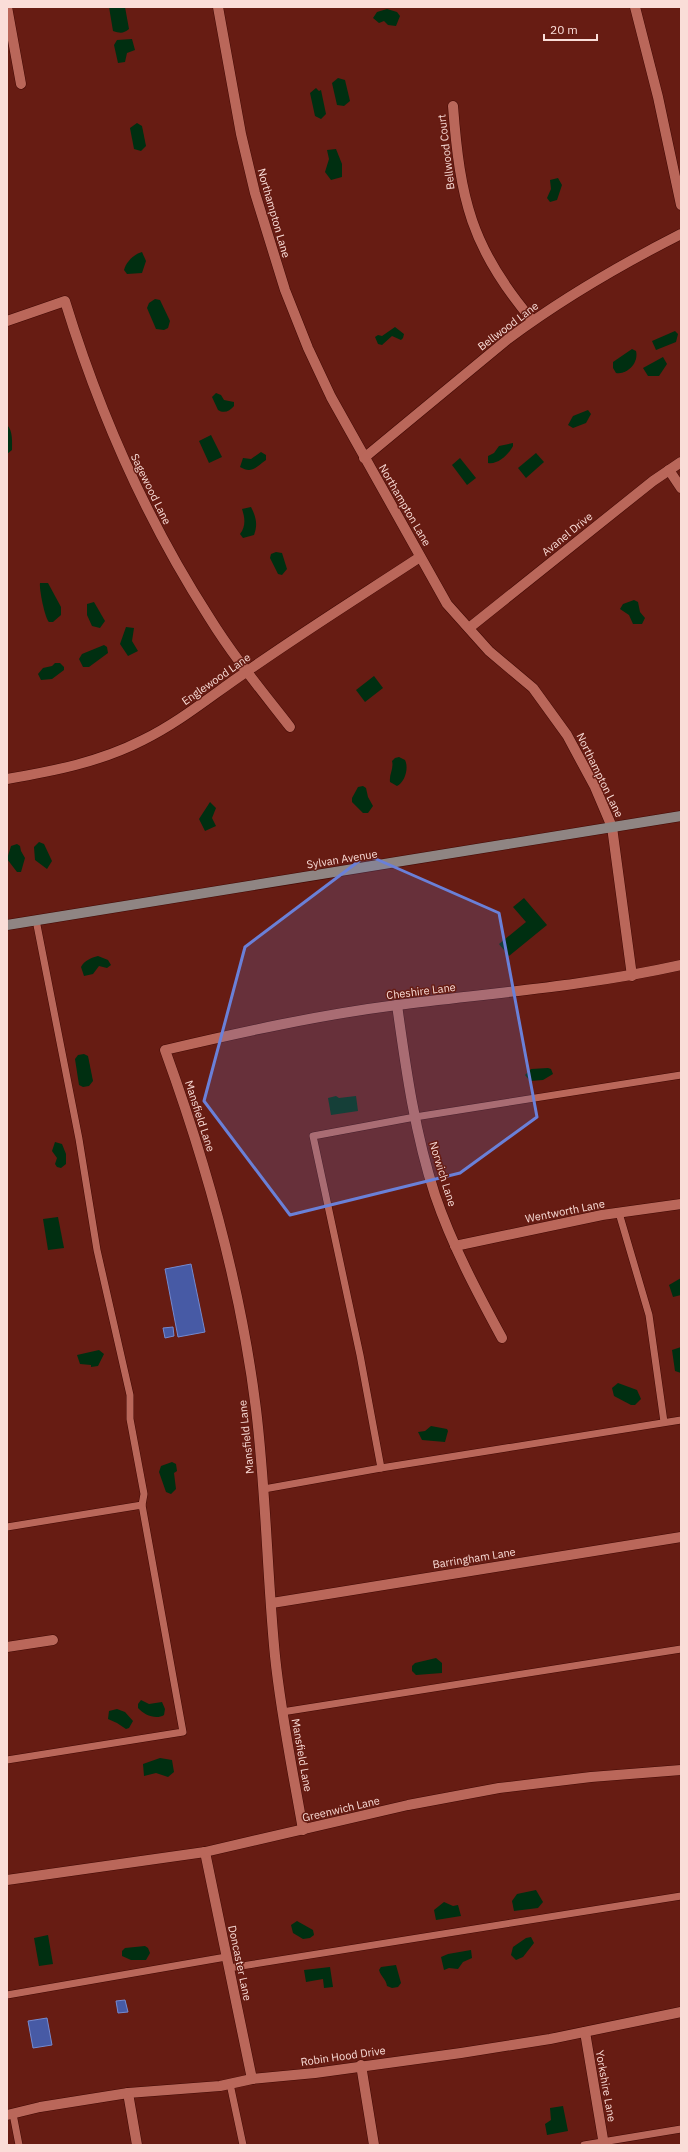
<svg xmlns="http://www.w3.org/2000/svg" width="688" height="2152" font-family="'IBM Plex Sans',sans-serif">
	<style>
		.water { fill: #002f11 }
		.building { fill: #475aa5; stroke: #748ad0 }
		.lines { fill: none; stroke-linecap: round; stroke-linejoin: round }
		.lane-casing { stroke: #410904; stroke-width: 8 }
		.street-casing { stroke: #410904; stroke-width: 11 }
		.secondary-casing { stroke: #410904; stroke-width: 11 }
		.lane { stroke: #ba675a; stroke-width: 7 }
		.street { stroke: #ba675a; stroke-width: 10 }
		.secondary { stroke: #8f8583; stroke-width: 10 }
		.marked { fill: #6a80d8; fill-opacity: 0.2; stroke: #6a80d8; stroke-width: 3; stroke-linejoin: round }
		.labels { text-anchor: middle; stroke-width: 3; stroke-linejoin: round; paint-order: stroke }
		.street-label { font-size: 11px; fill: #faddd8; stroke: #671c13 }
	</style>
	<rect width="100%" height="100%" fill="#671c13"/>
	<!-- water -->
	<g class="water">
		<path d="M109,7h16l4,22c-6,5 -9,4 -16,2z"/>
		<polygon points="387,9 397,12 400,16 396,26 388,25 384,21 379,23 373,18 377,12"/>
		<polygon points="132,39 135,50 127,53 125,62 118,63 114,45 117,40"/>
		<polygon points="338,78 345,80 350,101 344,106 337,105 332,83"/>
		<polygon points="316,88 319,91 321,90 326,114 321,119 315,116 310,93"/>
		<polygon points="137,123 142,126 146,146 141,151 134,149 130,128"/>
		<polygon points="336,149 342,164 342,177 331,180 325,172 329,159 327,150"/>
		<polygon points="558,178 562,185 557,200 550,202 547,198 551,189 550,180"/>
		<path d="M142,252l4,9 -4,12 -15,1 -3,-4c2,-8 10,-16 18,-18z"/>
		<polygon points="155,299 160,300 170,321 168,328 164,330 156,329 147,308 149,303"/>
		<polygon points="395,327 404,334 403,338 401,340 392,336 382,345 378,344 375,337 378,335 382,336"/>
		<polygon points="675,331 678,334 676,342 656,350 652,341"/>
		<path d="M632,349l4,2c3,12 -9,24 -20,22l-3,-5v-6z"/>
		<polygon points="663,357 667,364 659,376 648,376 643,368"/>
		<path d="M216,393l5,2 3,5 10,2v4c-4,5 -10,8 -16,4l-6,-13z"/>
		<polygon points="588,410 591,414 586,423 573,428 568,425 573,416"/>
		<path d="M7,425c6,5 5,18 5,25l-5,4z"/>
		<polygon points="211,435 222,457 209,463 199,441"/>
		<path d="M513,443v3c-4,8 -15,19 -25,17v-7l6,-3 5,-7z"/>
		<path d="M261,452l5,3v5c-10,7 -14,14 -26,7l3,-9 8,1z"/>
		<polygon points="536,453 544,462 526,478 518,468"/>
		<polygon points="460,458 476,478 467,485 452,465"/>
		<path d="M251,507c5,10 7,17 3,28l-11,3 -3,-4c6,-8 5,-16 2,-25z"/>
		<polygon points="276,552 282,553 287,569 282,575 278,574 270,558 271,554"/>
		<path d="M40,583h8l13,24v8l-8,7h-4c-4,-3 -10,-33 -9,-39z"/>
		<polygon points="634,600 638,602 640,612 645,618 642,624 633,624 629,615 620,609 623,604"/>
		<polygon points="94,602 105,621 100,628 92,626 87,615 87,604"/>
		<polygon points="126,627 134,628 132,641 138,651 128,656 120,644"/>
		<polygon points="104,645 107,647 108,653 89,667 83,667 79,659 82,654"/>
		<polygon points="55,663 60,663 64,667 64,670 52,679 41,680 38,674 43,668 52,666"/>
		<polygon points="374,676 383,688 365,702 356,690"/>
		<path d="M399,757l6,3c4,8 0,22 -8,26l-7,-4c-1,-8 4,-13 2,-21l3,-3z"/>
		<polygon points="363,786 366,788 368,797 373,806 368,813 363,813 352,802 352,798 358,787"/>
		<polygon points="210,802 216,808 212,818 216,826 205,831 199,819"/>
		<polygon points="39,842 44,844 52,861 47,869 35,860 34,847"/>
		<polygon points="17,844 20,846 21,851 25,858 21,872 17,872 7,859 11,846"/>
		<polygon points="524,898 547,925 509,956 499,944 526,922 513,907"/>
		<path d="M98,956l10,4 3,5 -4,3 -8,-2 -6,8 -9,2 -3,-9c4,-7 10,-9 17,-11z"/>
		<polygon points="84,1054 88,1056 93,1081 89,1086 83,1087 79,1085 75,1059 78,1055"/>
		<polygon points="548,1068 551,1069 553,1074 543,1080 530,1081 525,1075 531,1069"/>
		<polygon points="336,1096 339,1098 356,1096 358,1111 331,1115 328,1098"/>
		<polygon points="55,1142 62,1144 66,1154 66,1164 61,1168 57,1167 55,1164 57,1158 52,1151"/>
		<polygon points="58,1217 64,1248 48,1250 43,1219"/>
		<polygon points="681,1278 681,1295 673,1297 669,1285"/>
		<polygon points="681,1347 681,1373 675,1371 672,1350"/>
		<polygon points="99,1350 104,1354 98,1366 91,1367 91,1365 80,1364 77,1355"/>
		<polygon points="618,1383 637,1390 641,1399 635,1405 631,1405 614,1396 612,1388"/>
		<polygon points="431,1426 447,1429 448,1431 445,1442 422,1440 418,1432 425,1431"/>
		<polygon points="172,1462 176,1464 177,1471 174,1473 176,1489 171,1494 166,1492 159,1472 161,1466"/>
		<polygon points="436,1658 442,1663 442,1673 416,1675 412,1671 412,1666 415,1663"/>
		<path d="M141,1700l8,4 13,-2 3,7 -1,6c-8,5 -20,0 -26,-7v-4z"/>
		<polygon points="117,1709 125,1712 133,1721 129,1728 126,1729 117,1723 108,1719 109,1711"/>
		<polygon points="160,1758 172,1760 174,1772 168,1777 156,1773 144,1776 143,1764"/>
		<polygon points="536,1890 543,1902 538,1908 514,1911 512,1901 517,1894"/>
		<polygon points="444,1902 453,1906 458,1905 461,1916 436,1920 434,1910"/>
		<polygon points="297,1921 313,1930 314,1935 310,1938 303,1939 293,1933 291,1925"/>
		<polygon points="48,1935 53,1964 39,1966 34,1938"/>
		<polygon points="531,1937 534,1943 523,1957 516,1960 511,1955 513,1947 526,1938"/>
		<polygon points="145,1946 148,1948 150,1953 146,1960 131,1960 122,1956 122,1951 125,1948"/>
		<polygon points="471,1950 472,1958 463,1962 458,1969 449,1968 444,1970 441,1957 448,1954"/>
		<path d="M396,1965l5,18 -3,4 -6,1 -5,-2c-1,-7 -6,-9 -8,-16l2,-3z"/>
		<polygon points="330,1967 333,1987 324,1988 323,1979 306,1982 304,1970"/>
		<polygon points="563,2106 568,2131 547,2135 545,2124 551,2120 550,2108"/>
	</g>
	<!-- building -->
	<g class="building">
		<polygon points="191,1264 205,1332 178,1337 165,1269"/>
		<polygon points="173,1327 174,1336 165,1338 163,1328"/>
		<polygon points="125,2000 128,2012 118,2013 116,2001"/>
		<polygon points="47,2018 52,2045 33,2048 28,2021"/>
	</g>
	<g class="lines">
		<!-- lane casing -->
		<g class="lane-casing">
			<g id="lane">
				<polyline points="36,920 79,1139 97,1250 130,1395 130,1419 144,1494 142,1505"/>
				<polyline points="681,1075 415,1117 313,1136 360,1355 381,1468 681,1420"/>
				<polyline points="619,1213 649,1315 664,1422"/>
				<polyline points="264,1489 381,1468"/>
				<polyline points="7,1527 142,1505 183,1732 7,1760"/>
				<polyline points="282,1712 681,1649"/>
				<polyline points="229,1968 681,1896"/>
				<polyline points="7,1995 226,1957"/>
				<polyline points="230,2084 243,2145"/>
				<polyline points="13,2114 19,2145"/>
				<polyline points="584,2145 681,2129"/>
			</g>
		</g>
		<!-- street casing -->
		<g class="street-casing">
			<g id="street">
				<polyline points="7,7 21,84"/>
				<polyline points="218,7 241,134 255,193 285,290 308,348 331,397 447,604 489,651 533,688 567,735 595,787 612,827 632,976"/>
				<polyline points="635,7 658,97 681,205"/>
				<path d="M453,106c7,93 18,142 79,214"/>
				<path d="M7,321l58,-20c34,111 81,218 144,316 24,39 53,74 81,110"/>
				<path d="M364,458l144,-119c55,-41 112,-74 173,-105"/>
				<polyline points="669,470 681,488"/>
				<polyline points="469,628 653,481 681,462"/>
				<path d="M7,779c47,-8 93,-17 136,-39 37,-18 69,-45 103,-68 57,-40 116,-77 174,-115"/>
				<path d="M397,1005c9,65 18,129 38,190 17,50 42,97 67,143"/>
				<polyline points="455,1246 602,1215 681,1204"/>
				<polyline points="272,1603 681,1537"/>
				<polyline points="7,1647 53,1640"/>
				<path d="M303,1830c-10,-58 -22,-115 -28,-174 -8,-82 -9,-165 -19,-247 -15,-122 -49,-243 -91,-359 77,-18 154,-35 232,-45 95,-12 190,-19 284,-40"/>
				<polyline points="205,1852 252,2079"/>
				<polyline points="7,1880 205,1852 408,1805 499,1788 591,1777 681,1770"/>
				<polyline points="585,2032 604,2145"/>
				<polyline points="361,2065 374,2145"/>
				<polyline points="128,2093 137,2145"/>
				<polyline points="7,2115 40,2107 128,2093 220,2086 252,2079 315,2073 461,2053 550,2039 681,2012"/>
			</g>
		</g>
		<!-- secondary casing -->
		<g class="secondary-casing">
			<polyline id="secondary" points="7,925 681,816"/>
		</g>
		<!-- lane -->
		<use href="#lane" class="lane"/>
		<!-- street -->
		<use href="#street" class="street"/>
		<!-- secondary -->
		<use href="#secondary" class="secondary"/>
	</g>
	<!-- marked area -->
	<path class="marked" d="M367,855l132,58 38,204 -77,56 -170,42 -86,-114 41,-154z"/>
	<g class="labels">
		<!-- street labels -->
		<g class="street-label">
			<text transform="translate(446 152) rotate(-97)" y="4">Bellwood Court</text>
			<text transform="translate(274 213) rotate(74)" y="4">Northampton Lane</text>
			<text transform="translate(508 326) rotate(-37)" y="4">Bellwood Lane</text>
			<text transform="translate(151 489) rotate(64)" y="4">Sagewood Lane</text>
			<text transform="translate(405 505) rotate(60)" y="4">Northampton Lane</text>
			<text transform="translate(567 534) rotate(-39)" y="4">Avanel Drive</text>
			<text transform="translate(216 679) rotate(-35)" y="4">Englewood Lane</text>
			<text transform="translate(600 775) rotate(64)" y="4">Northampton Lane</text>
			<text transform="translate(342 859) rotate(-9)" y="4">Sylvan Avenue</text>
			<text transform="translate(421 991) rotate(-7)" y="4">Cheshire Lane</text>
			<text transform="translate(200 1116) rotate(72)" y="4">Mansfield Lane</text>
			<text transform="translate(443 1174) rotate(73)" y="4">Norwich Lane</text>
			<text transform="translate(565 1211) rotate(-11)" y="4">Wentworth Lane</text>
			<text transform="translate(246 1437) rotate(-96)" y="4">Mansfield Lane</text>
			<text transform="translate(474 1558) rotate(-9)" y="4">Barringham Lane</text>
			<text transform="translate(302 1755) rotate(80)" y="4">Mansfield Lane</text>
			<text transform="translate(341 1809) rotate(-13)" y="4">Greenwich Lane</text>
			<text transform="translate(240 1963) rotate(78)" y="4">Doncaster Lane</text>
			<text transform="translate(343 2056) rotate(-8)" y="4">Robin Hood Drive</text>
			<text transform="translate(606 2086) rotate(80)" y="4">Yorkshire Lane</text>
		</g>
	</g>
	<!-- border -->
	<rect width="688" height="2152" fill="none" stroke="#faddd8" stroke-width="16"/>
	<!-- scale -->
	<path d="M544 34v6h53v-6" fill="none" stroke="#faddd8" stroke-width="2"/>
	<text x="550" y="34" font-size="12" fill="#faddd8" stroke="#671c13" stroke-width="3" paint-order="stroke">20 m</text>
</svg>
